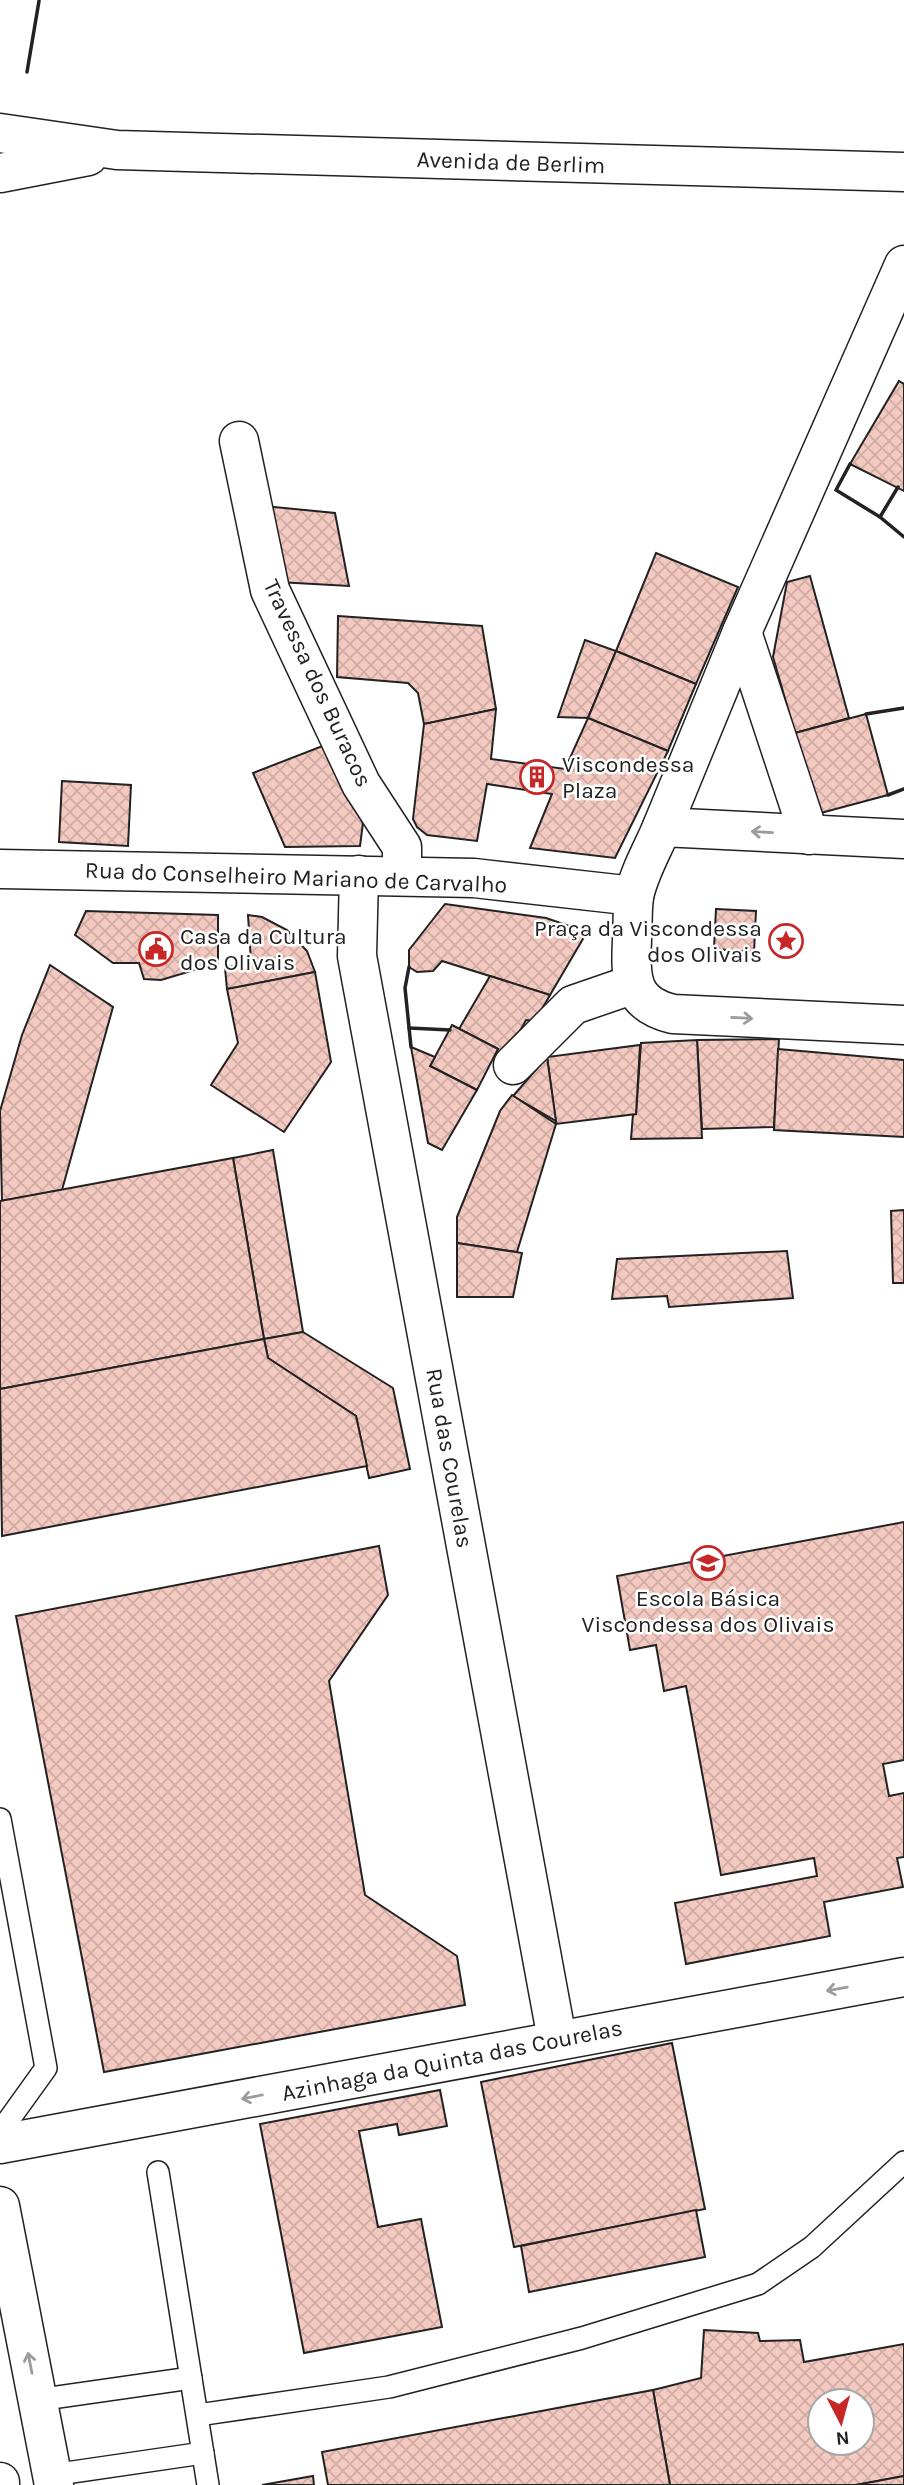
<svg xmlns="http://www.w3.org/2000/svg" width="904" height="2485" font-family="Karla,sans-serif">
	<style>
		.building { fill: url(#building-cross-hatch); stroke: #222; stroke-width: 2; fill-rule: evenodd }
		.lines { fill: none; stroke-linecap: round; stroke-linejoin: round }
		.lane-casing { stroke: #222; stroke-width: 24 }
		.street-casing { stroke: #222; stroke-width: 41 }
		.primary-casing { stroke: #222; stroke-width: 41 }
		.highway-casing { stroke: #222; stroke-width: 41 }
		.lane { stroke: #fff; stroke-width: 21 }
		.street { stroke: #fff; stroke-width: 38 }
		.primary { stroke: #fff; stroke-width: 38 }
		.highway { stroke: #fff; stroke-width: 38 }
		.wall { stroke: #222; stroke-width: 3.5 }
		.oneway { stroke: #9c9c9c }
		.labels { text-anchor: middle; stroke-width: 5; stroke-linejoin: round; paint-order: stroke }
		.street-label { font-size: 23px; fill: #222; stroke: #fff }
		.poi-label { font-size: 23px; fill: #222; stroke: #fff; text-anchor: start }
	</style>
	<defs>
		<pattern id="building-cross-hatch" width="8" height="8" patternUnits="userSpaceOnUse" patternTransform="scale(1.75)"><rect width="8" height="8" fill="#f3c9c0"/><path d="M0 0l8 8M0 8l8-8" fill="none" stroke="#d0aca5"/></pattern>
	</defs>
	<rect width="100%" height="100%" fill="#fff"/>
	<!-- building -->
	<g class="building">
		<polygon points="899,381 904,384 904,491 850,464"/>
		<polygon points="264,506 335,513 349,586 278,582"/>
		<polygon points="656,553 738,587 696,684 616,651"/>
		<polygon points="810,576 849,718 795,733 773,657 787,582"/>
		<polygon points="338,616 482,626 496,709 424,724 418,693 408,683 337,677"/>
		<polygon points="585,640 616,651 588,718 558,717"/>
		<polygon points="616,651 696,684 668,751 588,718"/>
		<polygon points="496,709 491,759 565,769 588,718 668,751 615,858 530,848 552,794 487,784 477,841 427,835 417,827 413,819 424,724"/>
		<polygon points="866,714 888,795 817,814 795,733"/>
		<polygon points="325,745 363,823 360,846 285,847 253,773"/>
		<polygon points="62,781 131,785 128,846 59,842"/>
		<polygon points="445,904 546,918 587,932 550,995 442,961 433,971 417,972 409,967 409,950"/>
		<polygon points="716,909 756,911 754,952 714,949"/>
		<polygon points="86,911 218,915 218,963 161,980 144,979 139,963 113,963 75,935"/>
		<polygon points="248,915 262,917 287,930 307,951 315,972 227,989 225,968 251,962"/>
		<polygon points="50,965 113,1007 62,1190 2,1201 0,1111 22,1035"/>
		<polygon points="315,972 331,1062 284,1132 211,1085 238,1043 227,989"/>
		<polygon points="490,976 550,995 535,1021 526,1020 503,1062 493,1057 498,1049 459,1029"/>
		<polygon points="452,1025 498,1049 477,1090 430,1066"/>
		<polygon points="779,1039 774,1127 702,1129 697,1040"/>
		<polygon points="697,1040 702,1138 631,1139 633,1114 636,1114 641,1043"/>
		<polygon points="640,1045 636,1114 556,1124 547,1057"/>
		<polygon points="411,1047 435,1057 430,1066 477,1090 442,1150 428,1143"/>
		<polygon points="778,1049 904,1060 904,1137 774,1130"/>
		<polygon points="547,1057 556,1121 513,1096"/>
		<polygon points="512,1095 556,1124 517,1252 457,1243 457,1217 500,1111"/>
		<polygon points="273,1150 303,1332 264,1339 233,1158"/>
		<polygon points="233,1158 264,1339 0,1389 0,1201"/>
		<polygon points="904,1210 904,1283 893,1283 891,1211"/>
		<polygon points="457,1243 522,1253 513,1297 457,1297"/>
		<polygon points="787,1251 793,1298 669,1307 667,1296 612,1299 617,1259"/>
		<polygon points="303,1332 393,1388 410,1469 369,1478 356,1416 268,1358 264,1339"/>
		<polygon points="264,1339 268,1358 356,1416 367,1466 2,1536 0,1389"/>
		<polygon points="904,1522 904,1760 883,1764 889,1796 904,1793 904,1857 897,1858 903,1887 824,1902 830,1936 686,1964 675,1903 817,1876 814,1858 721,1875 686,1686 664,1691 656,1645 630,1650 617,1576"/>
		<polygon points="379,1546 388,1595 329,1681 365,1895 457,1956 465,2005 104,2072 16,1616"/>
		<polygon points="672,2043 705,2209 514,2247 481,2082"/>
		<polygon points="440,2090 447,2126 399,2135 397,2124 359,2131 378,2227 421,2219 442,2327 304,2353 260,2124"/>
		<polygon points="696,2210 705,2257 529,2292 521,2246"/>
		<path d="M704,2330l54,3 2,8 40,-1 4,22 100,-18v132l-48,9h-186l-17,-95 48,-12zM820,2401h42v42h-42z"/>
		<polygon points="653,2390 670,2485 328,2485 322,2452"/>
		<polygon points="313,2476 314,2485 262,2485"/>
		<polygon points="904,2476 904,2485 856,2485"/>
	</g>
	<g class="lines">
		<!-- lane casing -->
		<g class="lane-casing">
			<g id="lane">
				<polyline points="0,1819 46,2068 0,2132"/>
				<polyline points="158,2172 208,2485"/>
				<polyline points="37,2400 191,2378"/>
				<polyline points="198,2415 389,2387 582,2338 758,2284 812,2247 904,2162"/>
				<polyline points="52,2475 203,2453"/>
			</g>
		</g>
		<!-- street casing -->
		<g class="street-casing">
			<g id="street">
				<polyline points="239,441 270,590 361,784 402,847 402,876"/>
				<polyline points="742,632 809,835"/>
				<polyline points="662,827 742,632 904,265"/>
				<path d="M904,839l-242,-12c-9,22 -24,47 -28,70 -2,14 -1,29 -2,43 -2,39 -1,64 41,74l231,11"/>
				<polyline points="0,869 474,878 634,896"/>
				<polyline points="359,875 357,956 557,2039"/>
				<polyline points="513,1065 573,1005 634,984"/>
				<polyline points="0,2144 904,1977"/>
			</g>
		</g>
		<!-- primary casing -->
		<g class="primary-casing">
			<g id="primary">
				<polyline points="0,133 117,150 904,172"/>
				<polyline points="0,173 88,156"/>
			</g>
		</g>
		<!-- highway casing -->
		<g class="highway-casing">
			<g id="highway">
				<polyline points="0,2206 54,2485"/>
				<polyline points="0,2482 0,2485"/>
			</g>
		</g>
		<!-- lane -->
		<use href="#lane" class="lane"/>
		<!-- street -->
		<use href="#street" class="street"/>
		<!-- primary -->
		<use href="#primary" class="primary"/>
		<!-- highway -->
		<use href="#highway" class="highway"/>
		<!-- wall -->
		<g class="wall">
			<polyline points="27,72 39,1"/>
			<polyline points="850,464 836,490 880,517 904,537"/>
			<polyline points="880,517 898,487"/>
			<polyline points="866,714 904,708"/>
			<polyline points="888,795 904,789"/>
			<polyline points="409,967 405,988 411,1047"/>
			<polyline points="409,1028 450,1030"/>
		</g>
	</g>
	<!-- one-way arrows -->
	<defs><path id="oneway-shaft" d="M-6 0H5M1.5-3L5.5 0L1.5 3" fill="none" stroke-width="1.6" stroke-linecap="round" stroke-linejoin="round" transform="scale(1.75)"/></defs>
	<g class="oneway">
		<use href="#oneway-shaft" transform="translate(762 832) rotate(-177)"/>
		<use href="#oneway-shaft" transform="translate(742 1018) rotate(3)"/>
		<use href="#oneway-shaft" transform="translate(837 1989) rotate(170)"/>
		<use href="#oneway-shaft" transform="translate(252 2097) rotate(169)"/>
		<use href="#oneway-shaft" transform="translate(30 2363) rotate(-101)"/>
	</g>
	<!-- icons -->
	<defs>
		<g id="building-ring" transform="scale(1.75)"><circle r="9.5" fill="#fff" stroke="#c62828" stroke-width="1.5"/><path d="M-4-6H4V6H1V3H-1V6H-4ZM-2.5-4.3h1.7v1.8h-1.7ZM.8-4.3h1.7v1.8H.8ZM-2.5-1h1.7V.8h-1.7ZM.8-1h1.7V.8H.8Z" fill="#c62828"/></g>
		<g id="sight-ring" transform="scale(1.75)"><circle r="9.5" fill="#fff" stroke="#c62828" stroke-width="1.5"/><path d="M0-6L1.8-2.2L6-1.7L2.9 1.2L3.7 5.4L0 3.3L-3.7 5.4L-2.9 1.2L-6-1.7L-1.8-2.2Z" fill="#c62828"/></g>
		<g id="civic-ring" transform="scale(1.75)"><circle r="9.5" fill="#fff" stroke="#c62828" stroke-width="1.5"/><path d="M-.6-6.5H3V-4.5H.6V-3L4-1V1h2V6H-6V1h2V-1L-.6-3ZM-1.2 2.5V6h2.4V2.5Z" fill="#c62828"/></g>
		<g id="school-ring" transform="scale(1.75)"><circle r="9.5" fill="#fff" stroke="#c62828" stroke-width="1.5"/><path d="M0-5L7-2L0 1L-7-2ZM-4 1L0 2.5L4 1V4Q0 6-4 4Z" fill="#c62828"/></g>
	</defs>
	<g fill-rule="evenodd">
		<use href="#building-ring" x="537" y="777"/>
		<use href="#sight-ring" x="786" y="941"/>
		<use href="#civic-ring" x="156" y="949"/>
		<use href="#school-ring" x="708" y="1563"/>
	</g>
	<g class="labels">
		<!-- street labels -->
		<g class="street-label">
			<text transform="translate(511 162) rotate(2)" y="8">Avenida de Berlim</text>
			<text transform="translate(318 683) rotate(65)" y="8">Travessa dos Buracos</text>
			<text transform="translate(296 877) rotate(2)" y="8">Rua do Conselheiro Mariano de Carvalho</text>
			<text transform="translate(450 1458) rotate(80)" y="8">Rua das Courelas</text>
			<text transform="translate(452 2060) rotate(-11)" y="8">Azinhaga da Quinta das Courelas</text>
		</g>
		<!-- poi labels -->
		<g class="poi-label">
			<text x="562" y="772">Viscondessa<tspan x="562" dy="26">Plaza</tspan></text>
			<text x="762" y="936" text-anchor="end">Praça da Viscondessa<tspan x="762" dy="26">dos Olivais</tspan></text>
			<text x="180" y="944">Casa da Cultura<tspan x="180" dy="26">dos Olivais</tspan></text>
			<text x="708" y="1606" text-anchor="middle">Escola Básica<tspan x="708" dy="26">Viscondessa dos Olivais</tspan></text>
		</g>
	</g>
	<!-- north arrow -->
	<g transform="translate(841 2422) rotate(174)"><circle r="33" fill="#ffffff" stroke="#a7a7a7" stroke-width="2"/>
	<path d="M0-5L12 26L0 18L-12 26Z" fill="#c62828"/>
	<text y="-10" font-size="19" font-weight="bold" text-anchor="middle" fill="#222222">N</text>
	</g>
</svg>
